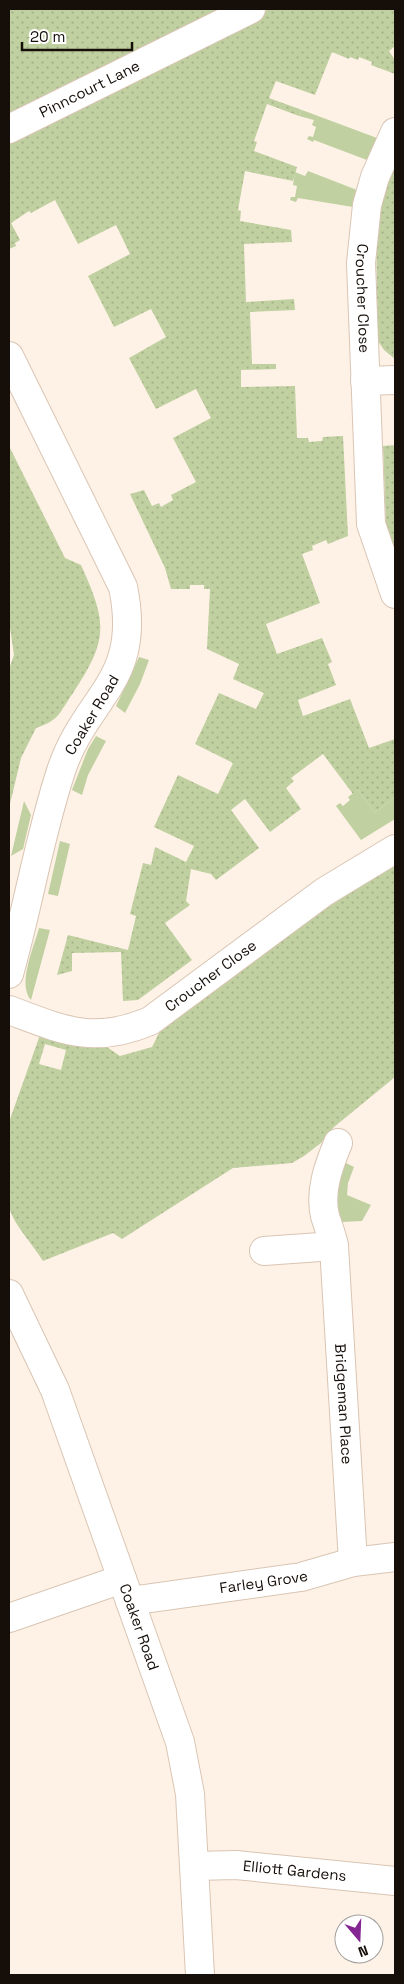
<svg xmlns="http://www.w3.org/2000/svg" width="404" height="1984" font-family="'Space Grotesk',sans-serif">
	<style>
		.grass { fill: #c0d0a0 }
		.park { fill: url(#park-dots); fill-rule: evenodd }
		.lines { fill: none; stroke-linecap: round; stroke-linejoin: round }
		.minor-casing { stroke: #d9c5b3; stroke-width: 30 }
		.minor { stroke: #fff; stroke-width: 28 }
		.labels { text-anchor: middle; stroke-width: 5; stroke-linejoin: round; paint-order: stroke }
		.street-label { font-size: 15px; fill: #160f09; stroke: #fff }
	</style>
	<defs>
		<pattern id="park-dots" width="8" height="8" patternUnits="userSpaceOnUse" patternTransform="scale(1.25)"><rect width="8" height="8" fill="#c0d0a0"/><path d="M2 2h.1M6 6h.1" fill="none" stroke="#a4b188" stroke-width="1.8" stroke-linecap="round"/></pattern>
	</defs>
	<rect width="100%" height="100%" fill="#fef2e6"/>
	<!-- grass -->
	<g class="grass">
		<polygon points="302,110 377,138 367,160 314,140 313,142 307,139 309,136 313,137 316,127 312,125 314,120 299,116"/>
		<polygon points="308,171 357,190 353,207 298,198 296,202 290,200 291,197 295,197 297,186 293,185 295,172 305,176"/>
		<polygon points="139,657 149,660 140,684 125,713 116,706"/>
		<polygon points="96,736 106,741 88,775 82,795 72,790 88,749"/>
		<polygon points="358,790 375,813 395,797 395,819 361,840 336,806 340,803 343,806 350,800 348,797"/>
		<polygon points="24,801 31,815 23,849 11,856"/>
		<polygon points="60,841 70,844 58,896 48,894"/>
		<path d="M39,928l11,2 -19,70c-14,-16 3,-53 8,-72z"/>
		<path d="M344,1162l10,5 -6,16 -1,12 24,10 -9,16 -20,1c-8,-22 -5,-38 2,-60z"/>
	</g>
	<!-- park -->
	<g class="park">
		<polygon points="9,9 234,9 9,122"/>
		<polygon points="269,9 395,9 395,46 389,51 395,60 395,74 371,65 372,62 359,57 358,60 350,57 349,59 332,52 315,95 276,81 269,98 302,110 299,116 267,104 254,141 257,142 254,151 297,167 293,181 245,171 238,210 241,211 240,221 291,230 292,242 244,244 246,302 294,299 295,310 250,312 252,364 276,364 276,369 241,370 241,387 295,386 297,438 308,438 309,442 322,441 323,437 343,436 348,536 328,544 326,540 312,546 313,550 302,554 320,603 266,624 277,654 322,638 332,662 328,664 336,685 298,700 303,716 350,699 369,748 395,739 395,797 375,813 358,790 353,794 323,754 291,778 294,781 286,788 301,809 270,832 245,799 231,810 259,848 216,880 211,874 191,869 186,901 190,905 165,923 192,960 138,1000 123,1001 121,952 72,953 72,971 57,975 68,935 128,950 136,916 130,914 143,863 151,865 155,847 186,862 194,846 154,827 178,775 218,794 233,763 195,744 219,693 256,709 264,693 233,679 239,664 207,649 210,589 204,589 204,585 190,585 190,589 171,589 165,568 130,494 144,490 152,506 159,503 161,507 173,500 171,495 196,482 173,438 211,418 196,389 156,409 129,358 166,337 151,309 114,327 88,276 130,254 116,225 78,244 55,200 31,213 29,211 11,223 20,240 15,243 16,246 9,249 9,136"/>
		<path d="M395,162v197l-11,-9 -6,-9c0,-59 -9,-124 17,-179z"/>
		<polygon points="395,424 395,552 386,527 383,446 395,445"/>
		<path d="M9,446l56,112 16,7c26,58 28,74 -8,128 -14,20 -13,27 -37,35l-15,30 -12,50v-139l5,-14 -5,-34z"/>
		<path d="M395,863v214l-61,50 -13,16 -17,13 -12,7 -59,5 -111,71 -9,-6 -70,28c-11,-18 -27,-33 -34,-53v-86l31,-87 34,10 16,3 17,-1 13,9 32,-9 7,-14 121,-94zM45,1044l21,6 -5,20 -22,-6z"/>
	</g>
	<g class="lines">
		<!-- minor casing -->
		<g class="minor-casing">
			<g id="minor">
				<path id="s1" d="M9,129l242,-120"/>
				<path id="s2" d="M395,132l-20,45 -8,28 -6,58 10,261 24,70"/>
				<path d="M9,356l114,231c20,95 -37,108 -62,184 -22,67 -33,136 -52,203"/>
				<polyline points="365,381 395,380"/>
				<path id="s3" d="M9,1010c54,20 84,35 141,11l174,-129 71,-43"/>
				<path id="s4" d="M338,1143c-9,22 -19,48 -13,73 3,10 7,19 9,30l19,316"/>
				<polyline points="264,1251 334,1246"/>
				<path id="s5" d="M9,1294l46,96 125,352 10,52 10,181"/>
				<path id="s6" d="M130,1601l171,-24 52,-15 42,-5"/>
				<polyline points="9,1618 122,1579"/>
				<path id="s7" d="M194,1866l42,-1 159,16"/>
			</g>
		</g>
		<!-- minor -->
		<use href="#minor" class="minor"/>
	</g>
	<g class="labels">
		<!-- street labels -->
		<g class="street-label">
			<text dy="5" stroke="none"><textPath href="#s1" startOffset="90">Pinncourt Lane</textPath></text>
			<text dy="5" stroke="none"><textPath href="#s2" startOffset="172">Croucher Close</textPath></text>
			<text transform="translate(92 715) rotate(-59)" y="5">Coaker Road</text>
			<text dy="5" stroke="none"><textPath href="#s3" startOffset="222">Croucher Close</textPath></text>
			<text dy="5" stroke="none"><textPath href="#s4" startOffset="265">Bridgeman Place</textPath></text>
			<text dy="5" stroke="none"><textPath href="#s6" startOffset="135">Farley Grove</textPath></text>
			<text dy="5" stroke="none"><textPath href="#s5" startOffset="358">Coaker Road</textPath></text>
			<text dy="5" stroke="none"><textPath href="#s7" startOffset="101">Elliott Gardens</textPath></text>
		</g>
	</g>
	<!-- border -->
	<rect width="404" height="1984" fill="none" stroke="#160f09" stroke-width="20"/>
	<!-- north arrow -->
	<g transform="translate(359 1939) rotate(161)"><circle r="24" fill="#ffffff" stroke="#a29f9d"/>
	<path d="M0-4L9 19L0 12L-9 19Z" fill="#842691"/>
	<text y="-8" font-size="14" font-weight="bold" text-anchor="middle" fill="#160f09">N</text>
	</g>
	<!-- scale -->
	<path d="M22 42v8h110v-8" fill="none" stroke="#160f09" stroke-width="2.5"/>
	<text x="30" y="42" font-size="15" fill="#160f09" stroke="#ffffff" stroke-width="4" paint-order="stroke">20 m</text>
</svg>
